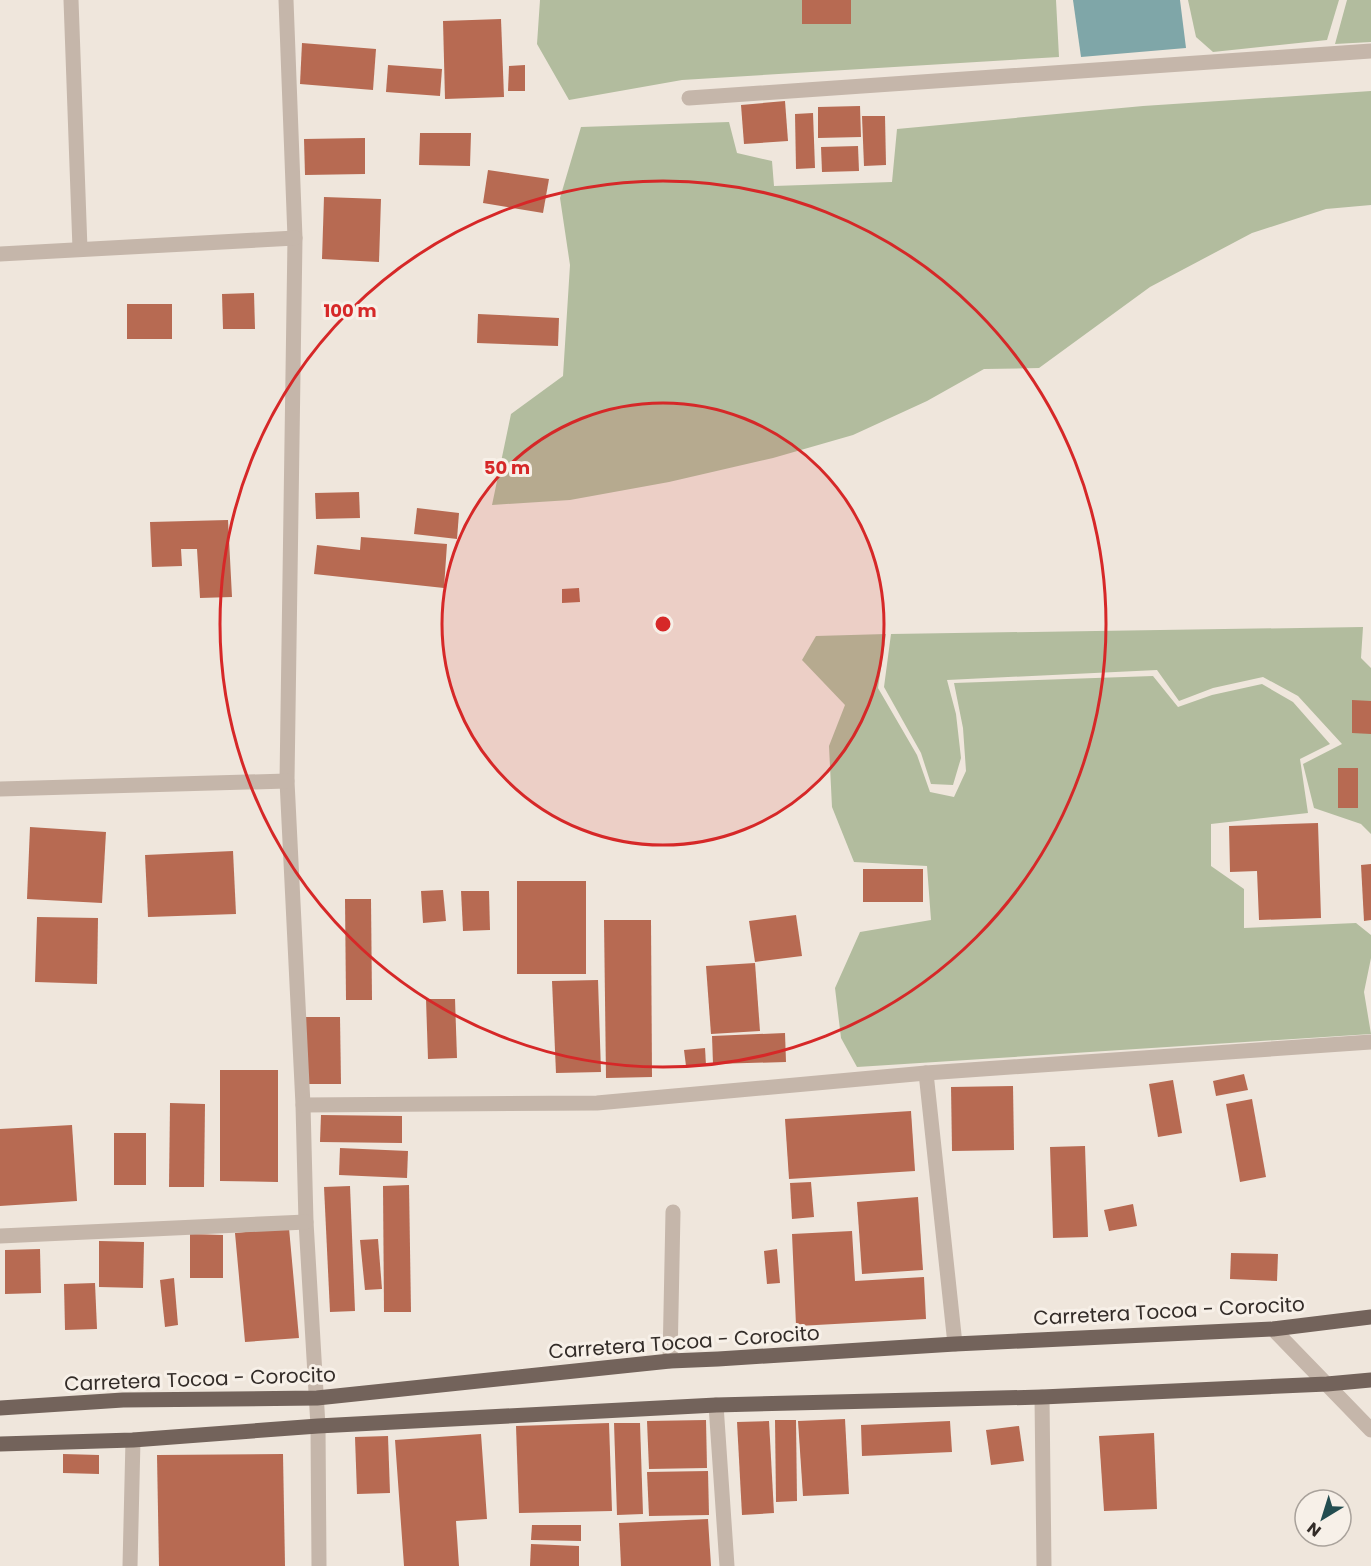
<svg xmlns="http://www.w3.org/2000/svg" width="1371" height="1566" font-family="Poppins,sans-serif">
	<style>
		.green { fill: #b2bc9e }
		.water { fill: #7fa6a8 }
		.building { fill: #b76a52 }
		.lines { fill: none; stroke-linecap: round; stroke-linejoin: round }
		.minor { stroke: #c5b6aa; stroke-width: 15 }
		.major { stroke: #73635b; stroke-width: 15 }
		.ring { fill: none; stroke: #d62828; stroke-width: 3 }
		.labels { text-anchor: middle; stroke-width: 6; stroke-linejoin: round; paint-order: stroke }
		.street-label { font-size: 20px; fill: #332c28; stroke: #f7f0e8 }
		.centre { fill: #d62828; stroke: #f7f0e8; stroke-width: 3 }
		.ring-label { font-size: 18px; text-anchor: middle; font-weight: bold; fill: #d62828; stroke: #f7f0e8; stroke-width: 6; stroke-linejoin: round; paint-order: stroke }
	</style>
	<rect width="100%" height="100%" fill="#efe6dc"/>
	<!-- green -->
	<g class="green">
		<polygon points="540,0 1056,0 1059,57 682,80 569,100 537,44"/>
		<polygon points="1188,0 1339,0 1327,40 1213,52 1196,37"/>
		<polygon points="1347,0 1371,0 1371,42 1335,44"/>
		<polygon points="1371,91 1371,205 1326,209 1252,233 1150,287 1039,368 984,369 927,401 853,435 773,458 669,482 570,500 492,505 511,414 563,376 570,265 560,198 581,127 729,122 737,153 772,161 774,186 892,182 897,129 1143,106"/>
		<polygon points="1363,627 1361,658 1371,668 1371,834 1361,824 1314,808 1303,764 1342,744 1298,696 1263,677 1213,688 1179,701 1157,670 947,680 956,714 961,758 953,785 931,784 921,753 884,687 891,634"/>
		<polygon points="886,634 878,688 917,755 930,792 954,797 966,771 963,728 954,683 1153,676 1178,707 1212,695 1262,684 1293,702 1330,744 1300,759 1308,813 1211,824 1211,866 1244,889 1244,928 1356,923 1371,935 1371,958 1364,992 1371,1034 857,1067 841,1038 835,988 860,932 931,920 927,866 854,862 832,807 829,746 845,705 802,660 816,636"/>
	</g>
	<!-- water -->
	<polygon class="water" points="1073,0 1180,0 1186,48 1081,57"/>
	<!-- building -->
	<g class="building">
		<rect x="802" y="0" width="49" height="24"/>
		<polygon points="501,19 504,97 445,99 443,21"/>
		<polygon points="302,43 376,49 373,90 300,84"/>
		<polygon points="388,65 442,69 440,96 386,92"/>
		<polygon points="525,65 525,91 508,91 509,66"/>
		<polygon points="785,101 788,141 744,144 741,105"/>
		<polygon points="860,106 861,137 818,138 818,107"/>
		<polygon points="813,113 815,168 796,169 795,114"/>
		<polygon points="862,116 885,116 886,165 864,166"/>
		<polygon points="420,133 471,133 470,166 419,165"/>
		<polygon points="365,138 365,174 305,175 304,139"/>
		<polygon points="858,146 859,171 822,172 821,147"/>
		<polygon points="488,170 549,179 543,213 483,203"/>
		<polygon points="324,197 381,199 379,262 322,259"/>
		<polygon points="254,293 255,329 223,329 222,294"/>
		<rect x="127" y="304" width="45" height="35"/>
		<polygon points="478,314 559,318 558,346 477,343"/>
		<polygon points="359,492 360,518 316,519 315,493"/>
		<polygon points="417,508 459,513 457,539 414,534"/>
		<polygon points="228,520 232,597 200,598 197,549 181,549 182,566 152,567 150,522"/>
		<polygon points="361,537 447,544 444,588 314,574 317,545 360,550"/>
		<polygon points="579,588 580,602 562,603 562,589"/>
		<polygon points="1352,700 1371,701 1371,734 1352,733"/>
		<rect x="1338" y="768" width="20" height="40"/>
		<polygon points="1318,823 1321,918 1259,920 1257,871 1230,872 1229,826"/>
		<polygon points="30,827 106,832 102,903 27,899"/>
		<polygon points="233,851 236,914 148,917 145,855"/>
		<polygon points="1371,864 1371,920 1364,921 1361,865"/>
		<rect x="863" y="869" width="60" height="33"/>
		<rect x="517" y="881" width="69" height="93"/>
		<polygon points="443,890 446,921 423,923 421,891"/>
		<polygon points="461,891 489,891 490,930 463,931"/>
		<polygon points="345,899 371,899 372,1000 346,1000"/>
		<polygon points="796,915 802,956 755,962 749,921"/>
		<polygon points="37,917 98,918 97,984 35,982"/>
		<polygon points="604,920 651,920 652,1077 606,1078"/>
		<polygon points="755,963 760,1031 711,1034 706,966"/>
		<polygon points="598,980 601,1072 556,1073 552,981"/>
		<polygon points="426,999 455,999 457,1058 428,1059"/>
		<polygon points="304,1017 340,1017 341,1084 304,1084"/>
		<polygon points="785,1033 786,1062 713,1064 712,1036"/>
		<polygon points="705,1048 706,1065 686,1066 684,1050"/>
		<polygon points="220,1070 278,1070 278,1182 220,1181"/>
		<polygon points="1244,1074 1248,1090 1216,1096 1213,1081"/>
		<polygon points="1173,1080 1182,1133 1158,1137 1149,1084"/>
		<polygon points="1013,1086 1014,1150 952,1151 951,1087"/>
		<polygon points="1252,1099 1266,1177 1240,1182 1226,1104"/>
		<polygon points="170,1103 205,1104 204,1187 169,1187"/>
		<polygon points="911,1111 915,1171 789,1179 785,1119"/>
		<polygon points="321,1115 402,1116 402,1143 320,1142"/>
		<polygon points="72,1125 77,1201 0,1206 0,1129"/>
		<rect x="114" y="1133" width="32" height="52"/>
		<polygon points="1085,1146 1088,1237 1053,1238 1050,1147"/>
		<polygon points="340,1148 408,1151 407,1178 339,1175"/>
		<polygon points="811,1182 814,1217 792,1219 790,1183"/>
		<polygon points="409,1185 411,1312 384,1312 383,1186"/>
		<polygon points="350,1186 355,1311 330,1312 324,1187"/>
		<polygon points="918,1197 923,1270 862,1274 857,1202"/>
		<polygon points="1133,1204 1137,1226 1109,1231 1104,1210"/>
		<polygon points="289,1228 299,1338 245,1342 235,1233"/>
		<polygon points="852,1231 855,1281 924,1277 926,1319 798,1326 798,1325 796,1325 792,1234"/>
		<polygon points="190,1234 223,1235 223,1278 190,1278"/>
		<polygon points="378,1239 382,1289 365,1290 360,1240"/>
		<polygon points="99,1241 144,1242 143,1288 99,1287"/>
		<polygon points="40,1249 41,1293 5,1294 5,1250"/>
		<polygon points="777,1249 780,1283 767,1284 764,1251"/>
		<polygon points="1231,1253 1278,1254 1277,1281 1230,1279"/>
		<polygon points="174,1278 178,1325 165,1327 160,1280"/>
		<polygon points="95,1283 97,1329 65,1330 64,1284"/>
		<polygon points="845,1419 849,1494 803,1496 798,1421"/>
		<polygon points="706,1420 707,1468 649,1469 647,1421"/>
		<polygon points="775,1420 796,1420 797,1501 776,1502"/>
		<polygon points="769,1421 774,1513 742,1515 737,1422"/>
		<polygon points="950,1421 952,1452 862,1456 861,1425"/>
		<polygon points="609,1423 612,1511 519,1513 516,1426"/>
		<polygon points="614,1423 640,1423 643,1514 617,1515"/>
		<polygon points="1019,1426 1024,1461 991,1465 986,1430"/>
		<polygon points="1154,1433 1157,1509 1104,1511 1099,1436"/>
		<polygon points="481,1434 487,1519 456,1521 459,1566 404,1566 395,1440"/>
		<polygon points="388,1436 390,1493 357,1494 355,1437"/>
		<polygon points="63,1454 99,1455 99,1474 63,1473"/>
		<polygon points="283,1454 285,1566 159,1566 157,1455"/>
		<polygon points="708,1471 709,1515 649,1516 647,1472"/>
		<polygon points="708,1519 711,1566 621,1566 619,1523"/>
		<polygon points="532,1525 581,1525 581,1541 531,1540"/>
		<polygon points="531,1544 579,1546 579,1566 530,1566"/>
	</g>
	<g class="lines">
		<!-- minor -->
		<g class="minor">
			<polyline points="71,0 80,249"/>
			<polyline points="286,0 295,238 287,781 303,1105 306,1222 318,1426 319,1566"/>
			<polyline points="689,98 1371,51"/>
			<polyline points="0,254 295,238"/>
			<polyline points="0,789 287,781"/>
			<polyline points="926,1073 955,1344"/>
			<polyline points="303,1105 597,1103 926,1073 1371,1042"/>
			<polyline points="0,1236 306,1222"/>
			<polyline points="1273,1329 1371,1430"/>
			<polyline points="670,1361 673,1212"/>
			<polyline points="1042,1397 1044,1566"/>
			<polyline points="716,1405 727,1566"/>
			<polyline points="130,1566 133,1440"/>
		</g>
		<!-- major -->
		<g class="major">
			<polyline points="0,1408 123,1400 317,1398 670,1361 718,1359 955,1344 1273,1329 1371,1317"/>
			<polyline points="0,1444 133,1440 318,1426 716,1405 1042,1397 1327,1384 1371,1380"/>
		</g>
	</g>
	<!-- distance rings -->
	<circle cx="663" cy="624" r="221" fill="#d62828" fill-opacity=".12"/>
	<g class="ring">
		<circle cx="663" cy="624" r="221"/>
		<circle cx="663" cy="624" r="443"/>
	</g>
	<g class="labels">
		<!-- street labels -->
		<g class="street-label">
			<text transform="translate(1169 1311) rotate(-3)" y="7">Carretera Tocoa - Corocito</text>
			<text transform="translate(684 1342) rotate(-4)" y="7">Carretera Tocoa - Corocito</text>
			<text transform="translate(200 1379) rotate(-2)" y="7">Carretera Tocoa - Corocito</text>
		</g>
	</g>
	<circle cx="663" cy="624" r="9" class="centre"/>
	<g class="ring-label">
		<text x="350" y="317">100 m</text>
		<text x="507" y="474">50 m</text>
	</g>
	<!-- north arrow -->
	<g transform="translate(1323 1518) rotate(218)"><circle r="28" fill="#f7f0e8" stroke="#a9a29b" stroke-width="1.5"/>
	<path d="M0-4.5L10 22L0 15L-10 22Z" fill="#234d50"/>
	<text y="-9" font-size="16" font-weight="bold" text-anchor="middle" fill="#332c28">N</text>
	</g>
</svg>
